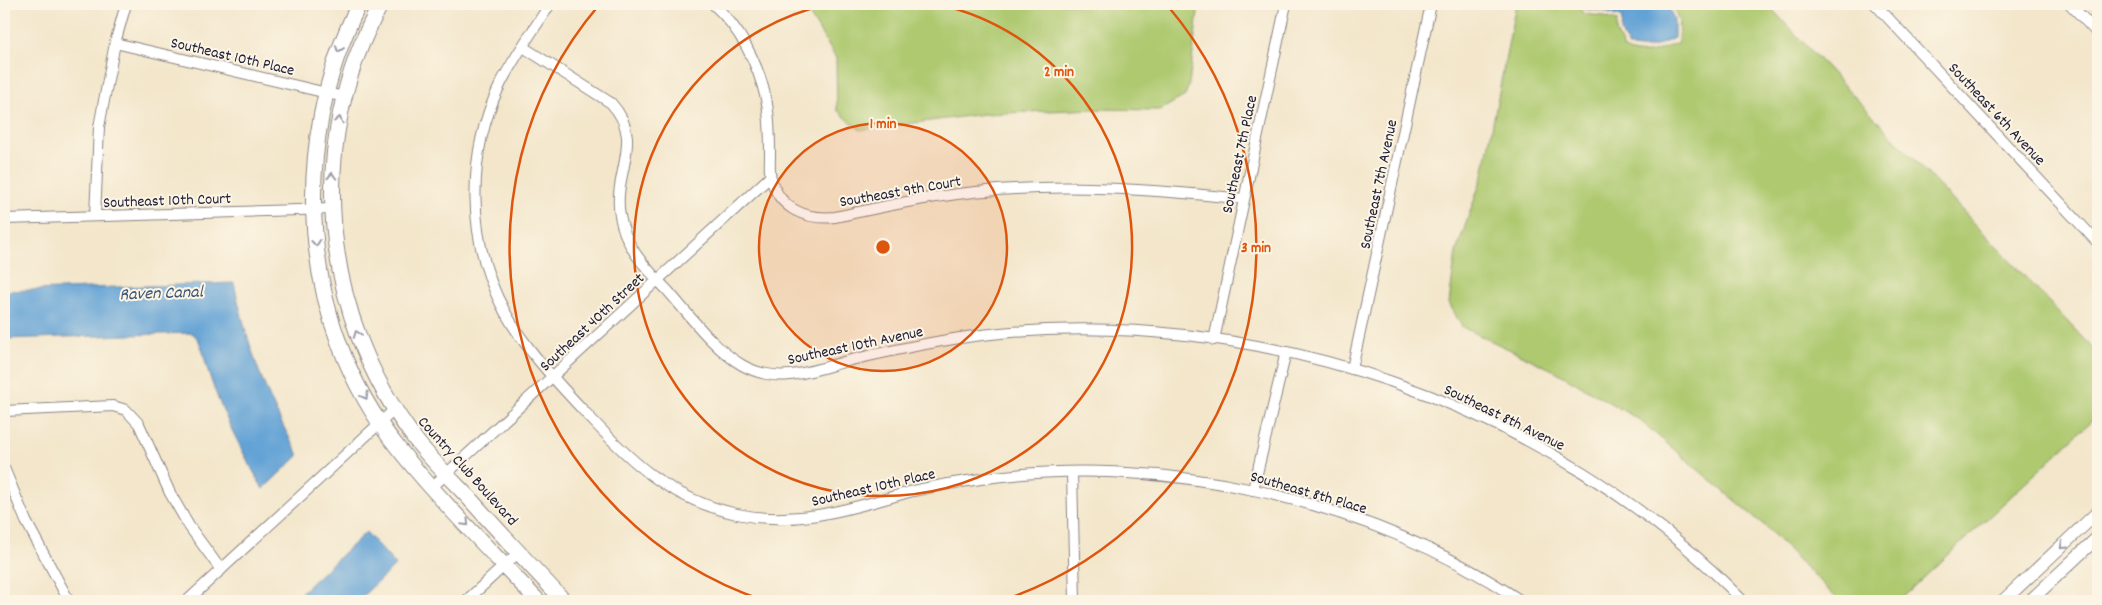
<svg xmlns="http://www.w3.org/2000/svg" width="2102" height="605" font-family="Dekko,sans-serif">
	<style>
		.grass { fill: #aec96f; stroke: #687655 }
		.water { fill: #62a2d5; stroke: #426288 }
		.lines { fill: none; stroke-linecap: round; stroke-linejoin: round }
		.minor-casing { stroke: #8a8483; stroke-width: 12 }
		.tertiary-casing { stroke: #8a8483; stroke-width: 14 }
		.secondary-casing { stroke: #8a8483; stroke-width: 17 }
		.minor { stroke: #fff; stroke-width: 10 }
		.tertiary { stroke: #fff; stroke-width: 12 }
		.secondary { stroke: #fff; stroke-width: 15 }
		.oneway { stroke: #9c9ca7 }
		.ring { fill: none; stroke: #de560e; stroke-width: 2.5 }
		.labels { text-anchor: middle; stroke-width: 4; stroke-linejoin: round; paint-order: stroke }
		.street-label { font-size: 16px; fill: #22223b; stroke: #fcf5e5 }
		.water-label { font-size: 18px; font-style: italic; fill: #3c5579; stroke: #fcf5e5 }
		.centre { fill: #de560e; stroke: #fcf5e5; stroke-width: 2.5 }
		.ring-label { font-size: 15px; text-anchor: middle; font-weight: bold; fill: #de560e; stroke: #fcf5e5; stroke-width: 4; stroke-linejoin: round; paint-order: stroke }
	</style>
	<rect width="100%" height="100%" fill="#fcf5e5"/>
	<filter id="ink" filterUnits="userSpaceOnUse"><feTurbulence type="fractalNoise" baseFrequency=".02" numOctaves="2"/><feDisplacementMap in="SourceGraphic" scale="10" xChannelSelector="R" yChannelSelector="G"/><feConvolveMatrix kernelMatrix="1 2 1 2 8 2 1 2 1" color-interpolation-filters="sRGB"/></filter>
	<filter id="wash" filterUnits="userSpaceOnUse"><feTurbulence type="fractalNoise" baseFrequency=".0096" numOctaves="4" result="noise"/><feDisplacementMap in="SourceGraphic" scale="20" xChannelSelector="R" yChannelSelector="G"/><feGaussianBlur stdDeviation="1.12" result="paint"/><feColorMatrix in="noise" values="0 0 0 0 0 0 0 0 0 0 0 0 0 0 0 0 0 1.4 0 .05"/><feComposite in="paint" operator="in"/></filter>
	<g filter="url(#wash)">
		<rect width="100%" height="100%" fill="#f3e6cb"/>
		<!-- grass -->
		<g class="grass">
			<polygon points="803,4 1199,4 1189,84 1185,96 1160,110 1092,109 984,114 860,130 837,110 836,58"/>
			<path d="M1516,4h60l8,10 18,2 15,5 -1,11 8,17c20,10 36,1 54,-7l1,-21 -7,-17h95l331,350v61l-199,186h-60l-74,-75 -127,-107 -83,-48 -93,-44 -13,-24 7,-51 27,-77z"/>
		</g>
		<!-- water -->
		<g class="water">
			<path d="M1581,4h86l7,16v18c-19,9 -26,13 -46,8l-7,-14 1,-14 -19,-7 -19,-2z"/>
			<path d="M234,283c14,64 31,113 64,170v3l-35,33c-21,-38 -42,-77 -55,-118 -4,-11 -5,-31 -16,-38l-188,6v-48z"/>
			<polygon points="366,532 396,565 357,601 292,601"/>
		</g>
	</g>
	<g filter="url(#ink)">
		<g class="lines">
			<!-- minor casing -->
			<g class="minor-casing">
				<g id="minor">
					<path d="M550,4c-17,27 -36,53 -50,81 -34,70 -33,158 5,227 19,35 49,67 77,97 46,50 86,90 155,105 60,13 115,-6 172,-22 21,-5 43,-9 65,-12 182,-29 394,18 547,121"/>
					<path d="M713,4c27,24 45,59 53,95 4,18 4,37 4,56 0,7 -1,16 1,23 8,31 35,42 64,39 34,-7 67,-15 101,-20 103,-16 206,-9 308,2"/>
					<polyline points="1875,4 2098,243"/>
					<polyline points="2070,4 2098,34"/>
					<polyline points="115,43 344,97"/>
					<path d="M523,47l88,56c35,38 1,69 9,113 2,11 6,22 12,32 9,16 24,30 36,43 21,24 47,59 74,74 14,8 32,12 48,10 20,-2 41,-10 61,-15 43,-10 87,-20 131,-25 271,-32 571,69 761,266"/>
					<polyline points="95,216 99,127 115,43 126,4"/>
					<polyline points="4,219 332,209"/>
					<polyline points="1214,340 1286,4"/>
					<polyline points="1352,369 1431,4"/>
					<polyline points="4,411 113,406 126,410 139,424 170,493 189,526 221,570"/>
					<polyline points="4,468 26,521 69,601"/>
					<polyline points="1072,472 1075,601"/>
					<polyline points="432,487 770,177"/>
					<polyline points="1253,490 1286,352"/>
					<polyline points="187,601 395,409"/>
					<polyline points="466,601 519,552"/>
				</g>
			</g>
			<!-- tertiary casing -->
			<g class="tertiary-casing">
				<g id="tertiary">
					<polyline points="2003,601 2098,512"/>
					<polyline points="2030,601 2098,537"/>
				</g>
			</g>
			<!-- secondary casing -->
			<g class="secondary-casing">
				<g id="secondary">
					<path d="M359,4c-70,140 -61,319 39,444 43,54 93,103 140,153"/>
					<path d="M381,4c-77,138 -60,310 34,435 16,21 36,40 54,59 31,35 63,69 95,103"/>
				</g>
			</g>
			<!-- minor -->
			<use href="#minor" class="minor"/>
			<!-- tertiary -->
			<use href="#tertiary" class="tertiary"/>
			<!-- secondary -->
			<use href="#secondary" class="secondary"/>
		</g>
		<!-- one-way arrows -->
		<defs><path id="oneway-chevron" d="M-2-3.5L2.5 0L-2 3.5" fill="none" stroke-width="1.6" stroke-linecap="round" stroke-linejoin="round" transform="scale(1.25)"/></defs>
		<g class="oneway">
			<use href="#oneway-chevron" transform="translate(339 49) rotate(110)"/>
			<use href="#oneway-chevron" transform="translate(339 120) rotate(-78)"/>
			<use href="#oneway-chevron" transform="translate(332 176) rotate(-87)"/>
			<use href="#oneway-chevron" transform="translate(316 243) rotate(84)"/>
			<use href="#oneway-chevron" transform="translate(357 334) rotate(-111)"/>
			<use href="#oneway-chevron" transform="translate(365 396) rotate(61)"/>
			<use href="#oneway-chevron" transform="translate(466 523) rotate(47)"/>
			<use href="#oneway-chevron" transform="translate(2063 546) rotate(137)"/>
		</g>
	</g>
	<!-- distance rings -->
	<circle cx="883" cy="247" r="124" fill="#de560e" fill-opacity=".12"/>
	<g class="ring">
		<circle cx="883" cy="247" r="124"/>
		<path d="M937 4A249 249 0 1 1 829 4"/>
		<path d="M765 601A373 373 0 0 1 599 5M1167 5A373 373 0 0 1 1001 601"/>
	</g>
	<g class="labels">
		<!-- street labels -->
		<g class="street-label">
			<text transform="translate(233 55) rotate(13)" y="6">Southeast 10th Place</text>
			<text transform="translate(1998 113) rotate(47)" y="6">Southeast 6th Avenue</text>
			<text transform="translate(1238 154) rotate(-78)" y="6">Southeast 7th Place</text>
			<text transform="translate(1377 184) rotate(-78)" y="6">Southeast 7th Avenue</text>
			<text transform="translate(900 190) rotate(-10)" y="6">Southeast 9th Court</text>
			<text transform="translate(167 199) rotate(-2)" y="6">Southeast 10th Court</text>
			<text transform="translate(591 321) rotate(-43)" y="6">Southeast 40th Street</text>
			<text transform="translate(855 344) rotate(-12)" y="6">Southeast 10th Avenue</text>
			<text transform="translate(1505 416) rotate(26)" y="6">Southeast 8th Avenue</text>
			<text transform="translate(469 470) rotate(48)" y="6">Country Club Boulevard</text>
			<text transform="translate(873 486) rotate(-13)" y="6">Southeast 10th Place</text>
			<text transform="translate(1309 491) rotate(16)" y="6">Southeast 8th Place</text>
		</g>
		<!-- water labels -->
		<g class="water-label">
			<text transform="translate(161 292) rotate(-2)" y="6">Raven Canal</text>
		</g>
	</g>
	<circle cx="883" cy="247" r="8" class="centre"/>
	<g class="ring-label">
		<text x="1059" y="76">2 min</text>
		<text x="883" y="128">1 min</text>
		<text x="1256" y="252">3 min</text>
	</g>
	<!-- margin -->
	<rect width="2102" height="605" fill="none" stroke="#fcf5e5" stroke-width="20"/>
</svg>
